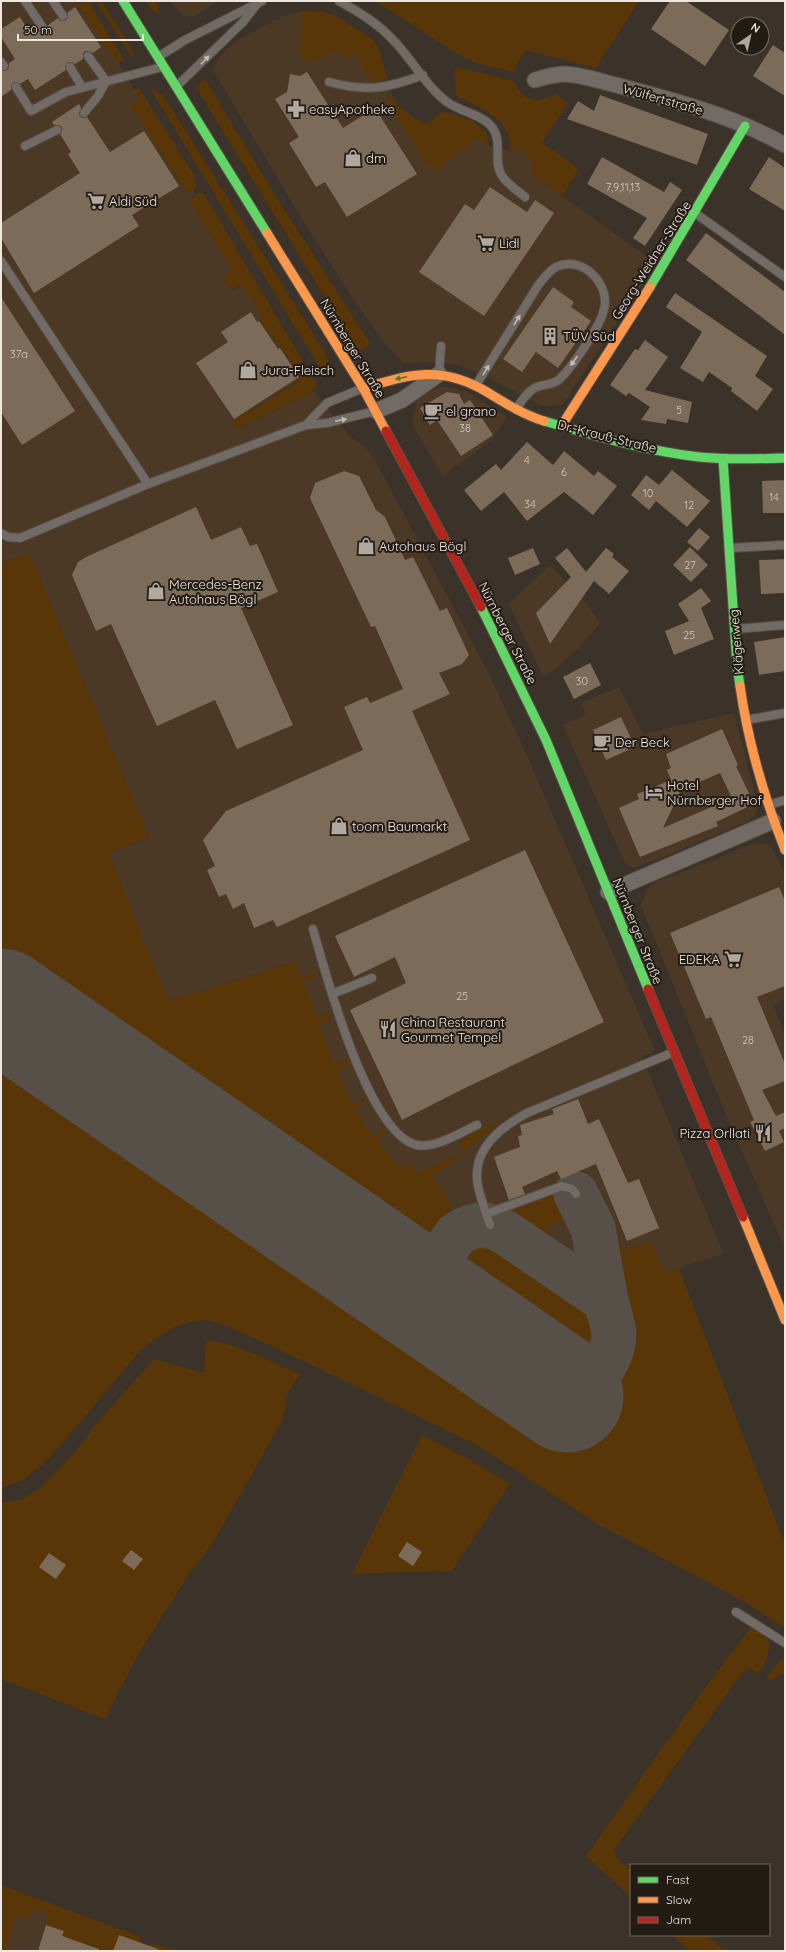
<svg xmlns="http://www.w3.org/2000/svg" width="786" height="1952" font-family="Quicksand,sans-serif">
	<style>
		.built { fill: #4b3926 }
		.green { fill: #583607 }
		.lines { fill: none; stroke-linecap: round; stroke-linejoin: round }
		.taxiway { stroke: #565048; stroke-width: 45 }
		.runway { stroke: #565048; stroke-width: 113 }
		.building { fill: #7b6b58; fill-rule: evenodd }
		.lane-casing { stroke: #565048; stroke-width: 10 }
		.street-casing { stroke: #565048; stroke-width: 17 }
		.fast-casing { stroke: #565048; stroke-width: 11 }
		.slow-casing { stroke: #565048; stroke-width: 11 }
		.jam-casing { stroke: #565048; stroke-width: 11 }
		.lane { stroke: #726b65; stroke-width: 8 }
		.street { stroke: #726b65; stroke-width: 15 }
		.fast { stroke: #63d668; stroke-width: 9 }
		.slow { stroke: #ff974d; stroke-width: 9 }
		.jam { stroke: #b3261e; stroke-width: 9 }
		.oneway { fill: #c4bcb4 }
		.oneway2 { fill: #42793e }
		.labels { text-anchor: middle; stroke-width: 4; stroke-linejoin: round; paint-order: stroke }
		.number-label { font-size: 11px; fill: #d3c8bc }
		.street-label { font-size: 13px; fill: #f0e7de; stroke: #221c15 }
		.poi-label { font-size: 13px; fill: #f0e7de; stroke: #221c15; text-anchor: start }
	</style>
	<rect width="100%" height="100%" fill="#3b332a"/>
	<!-- built -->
	<g class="built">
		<polygon points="1,1 76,1 112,56 118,62 140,100 130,105 186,192 193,191 196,194 189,201 232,270 225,275 224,281 227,287 234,290 243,285 260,314 261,321 268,332 299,374 299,380 234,421 232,427 240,428 314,391 350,437 365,447 374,458 490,676 528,758 655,1051 642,1057 723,1253 679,1269 785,1545 785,1628 742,1600 596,1523 479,1446 308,1363 225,1325 206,1320 1,1207 1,908 293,1109 291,963 168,1001 109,853 149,837 30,554 1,562"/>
		<polygon points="171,1 219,1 194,16 184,16 178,11"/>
		<polygon points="301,11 315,11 332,14 371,38 379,49 394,102 420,123 428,124 441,112 451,113 473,121 482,128 487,134 489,146 510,151 522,148 534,167 530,173 656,263 562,405 546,406 538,404 483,375 459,365 438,362 406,363 402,362 386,345 351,296 297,211 213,70 219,58 232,44 274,20"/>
		<polygon points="439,387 449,387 465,391 507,417 492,440 443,476 414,429 412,420 417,401 429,391"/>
		<polygon points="550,565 585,602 600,623 579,648 569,656 556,669 543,677 509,604"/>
		<polygon points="619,687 643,734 734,713 757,803 755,817 746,822 666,856 636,867 631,867 625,863 563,725 586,715 581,703"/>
		<polygon points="755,843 765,844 771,846 785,874 785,999 773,1005 785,1034 785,1249 728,1120 641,905 647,890 652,884"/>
		<polygon points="1,1885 76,1914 65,1951 1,1951"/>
	</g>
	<!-- green -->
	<g class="green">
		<polygon points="76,1 88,1 121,55 123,60 121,61 118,62 112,56"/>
		<polygon points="96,1 101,1 134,52 133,56 129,53"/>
		<polygon points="145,1 156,1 159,8 159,13 156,14"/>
		<polygon points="375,1 639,1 596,68 526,50 519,59 514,72 479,64 461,56"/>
		<polygon points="301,11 315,11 332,14 371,38 379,49 387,78 373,83 353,53 344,59 338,50 307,63 299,51 302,27"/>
		<path d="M456,67l58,14c8,20 22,24 41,13l13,9 -26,39 37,27 -17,27 -32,-23 4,-6 -12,-19 -12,3c4,-31 -30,-43 -53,-55l-3,-23z"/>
		<polygon points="202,78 208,84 275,195 369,341 369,345 365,350 360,350 354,344 200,94 198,87"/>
		<polygon points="139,88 194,175 196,186 193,191 186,192 130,105 140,100 134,90"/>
		<polygon points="153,88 162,94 167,101 324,351 328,360 326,368 322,368 318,365 152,91"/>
		<path d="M387,94l17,17 20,13c9,0 12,-10 20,-12l29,9 14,13 2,12 -12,-8 -41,33 -5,-7 -4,2 -40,-64z"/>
		<polygon points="199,193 203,193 206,197 317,385 311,393 236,429 232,427 234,421 296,383 300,377 287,356 268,332 261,321 260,314 243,285 231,290 227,287 223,277 232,270 189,201"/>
		<path d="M30,554l119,283 -40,16 59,148 127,-39 5,16 13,-5 2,4 -12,5 14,35 11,-4 3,6 -12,5 15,40 13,-5 2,5 -12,6 14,34 12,-4 2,3 -11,8 20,25 10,-7 2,3 -9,8 24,31 10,-9 6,11 47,-22 -5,-11 44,-21 -70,58c6,9 15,18 17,29 2,16 -15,52 -30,58 -10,4 -18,1 -27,-4l-392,-272v-426z"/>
		<path d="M1,1022l573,397c10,-13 42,-58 46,-72 3,-15 -13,-78 -17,-96l18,-7 3,6 25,-9 15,32 15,-4 106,276v83l-43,-28 -146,-77 -117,-77 -171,-83 -83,-38 -19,-5 -16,2 -15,5 -19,11 -17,14 -79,94 -19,20 -18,14 -22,8z"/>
		<polygon points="563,1188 576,1214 547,1227 562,1261 590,1250 598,1287 497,1216"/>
		<path d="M480,1235c6,0 12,0 18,2 18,7 95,58 104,73 5,10 6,24 4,36 -1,11 -18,38 -31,37 -8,-1 -17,-7 -24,-12l-109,-79c-3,-5 -6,-9 -6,-15 1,-10 20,-32 29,-37 4,-2 10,-3 15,-5z"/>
		<path d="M206,1340c34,4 63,21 94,34l-12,18 -5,27 -70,124 -24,31 -52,82 -32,63 -104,-40v-176l21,-4 17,-10 36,-37 22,-29 57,-64 50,14z"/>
		<polygon points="422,1435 470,1460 510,1484 452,1571 352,1574"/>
		<path d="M751,1627c5,3 13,6 16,11 6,9 -2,28 -9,35l-10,-5 -7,7 -126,173c-2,10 9,16 16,22v27l-45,-41 113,-160z"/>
		<polygon points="785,1657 785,1675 780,1674 774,1681 766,1678 779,1662"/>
		<polygon points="1,1885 141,1937 140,1943 119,1936 113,1951 107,1951 84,1943 81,1951 58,1951 64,1931 46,1925 49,1915 33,1909 29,1920 16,1916 6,1951 1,1951"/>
		<polygon points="672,1935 706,1935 725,1951 690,1951"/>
		<polygon points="150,1943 179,1951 148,1951"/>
	</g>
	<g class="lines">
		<!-- taxiway -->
		<g class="taxiway">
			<polyline points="576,1194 593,1228 606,1301"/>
			<path d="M414,1292l43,-58c24,-15 36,-10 58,5l91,62c3,11 7,22 8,33 1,23 -24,60 -47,62"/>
		</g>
		<!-- runway -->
		<polyline class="runway" points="1,1005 567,1396"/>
	</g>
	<!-- building -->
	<g class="building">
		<polygon points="670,1 686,1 729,30 705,66 651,29"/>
		<polygon points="75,7 101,47 93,53 90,51 85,51 83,54 83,59 75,64 70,62 67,63 65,67 66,70 35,90 28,79 20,84 16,82 13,83 11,90 1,97 1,70 8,70 9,63 15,59 1,37 1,29 20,17 31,35 38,31 44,33 48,30 48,25 58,18 61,21 66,20 68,16 67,13"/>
		<polygon points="773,45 785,53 785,96 753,76"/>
		<polygon points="307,72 343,128 375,108 417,174 347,217 325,182 316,187 289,143 299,137 275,99 287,92 290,74 300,76"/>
		<polygon points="600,95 708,134 697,165 567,119 578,101 594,111"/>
		<polygon points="79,104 81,108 79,115 83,118 87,117 110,152 144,131 179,186 132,215 139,226 34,293 1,238 1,223 80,173 68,154 71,152 60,134 62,131 62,127 58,125 54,125 52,122"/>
		<polygon points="602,157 664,192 670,182 682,190 645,246 633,238 647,218 587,184"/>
		<polygon points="769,157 785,168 785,211 749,189"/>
		<polygon points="490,187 527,212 535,200 554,213 484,316 419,272 465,204 474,210"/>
		<polygon points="706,233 785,292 785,335 686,260"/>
		<polygon points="553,287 574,302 571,307 591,321 558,368 536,352 522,372 503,359"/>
		<polygon points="675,293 767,356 755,376 773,389 757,411 731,391 732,388 709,372 703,382 680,368 702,332 666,307"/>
		<polygon points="1,297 75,411 22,445 1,412"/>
		<polygon points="251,312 257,322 259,321 278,349 280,348 299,377 234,419 196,363 228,342 221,332"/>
		<polygon points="645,340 668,357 645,390 692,402 688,423 667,419 666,424 641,420 650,407 629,393 626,396 610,385 635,349 638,350"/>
		<polygon points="447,392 459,394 464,404 470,400 493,435 461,456 437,420 430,425 420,408"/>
		<polygon points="527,442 553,465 564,451 594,476 598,471 617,486 593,515 564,492 527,521 504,492 481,511 464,490 496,464 501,470"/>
		<polygon points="672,470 710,501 687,527 656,501 649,510 631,495 646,475 659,485"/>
		<polygon points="344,471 359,476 376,510 385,517 405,560 413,557 440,611 447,608 469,655 462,664 439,673 450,694 412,711 470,840 277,927 273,920 254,928 244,903 233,909 226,894 219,897 207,870 215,866 203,840 226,811 363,750 344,707 367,697 370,703 403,689 375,626 371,627 310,498 315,483"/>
		<polygon points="785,480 785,513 763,513 762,481"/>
		<polygon points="196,507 211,540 241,527 250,546 257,544 278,592 241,608 293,725 237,749 215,700 157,726 111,624 96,631 72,575 78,562 86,557"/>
		<polygon points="699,528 710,537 698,551 687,542"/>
		<polygon points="690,547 708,565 691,582 673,565"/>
		<polygon points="533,548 540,564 515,575 508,558"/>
		<polygon points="567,548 586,572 606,548 614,554 612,557 629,571 609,594 594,581 550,644 536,613 571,577 555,558"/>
		<polygon points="785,559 785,593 761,594 759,560"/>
		<polygon points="701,588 711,601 701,608 714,639 674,655 665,631 689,621 678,604"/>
		<polygon points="785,637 785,671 759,675 754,642"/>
		<polygon points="590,663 601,685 574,699 563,677"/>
		<polygon points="621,717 635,747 606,760 593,730"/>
		<path d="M722,729l16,36 -2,1 18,38 -38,18 2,4 -78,31 -21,-49 20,-9 -2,-5 34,-14 -4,-10 4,-2 -5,-14zM720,773l12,25 -69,30 18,-38z"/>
		<polygon points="525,850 604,1022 463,1089 402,1120 350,1010 406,983 395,957 354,977 335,936"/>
		<polygon points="779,887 785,901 785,986 757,997 785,1064 785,1081 762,1090 776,1116 785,1112 785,1128 779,1131 784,1142 765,1151 750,1122 754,1120 711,1017 706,1019 670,933"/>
		<polygon points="578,1099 588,1124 599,1119 628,1183 639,1179 659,1228 627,1241 596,1164 561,1179 557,1171 522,1187 525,1194 509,1200 494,1157 520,1147 518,1136 522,1135 520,1125 554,1114 552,1109"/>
		<polygon points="407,1542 422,1552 413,1566 398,1556"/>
		<polygon points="131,1550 143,1559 134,1570 122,1561"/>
		<polygon points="49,1553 66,1565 56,1579 39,1567"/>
		<polygon points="46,1925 64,1931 62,1936 99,1949 99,1951 38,1951"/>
		<polygon points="119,1935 158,1949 157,1951 113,1951"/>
	</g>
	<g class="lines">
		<!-- lane casing -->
		<g class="lane-casing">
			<g id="lane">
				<polyline points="25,1 43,28"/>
				<polyline points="53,1 63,16"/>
				<path d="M339,1c20,11 40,23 56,41 18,19 31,44 52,60 14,10 34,12 45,25 11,14 1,33 9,47 5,10 16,16 24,23"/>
				<polyline points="88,56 106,81"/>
				<polyline points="158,57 185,40 262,1"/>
				<polyline points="1,62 4,66"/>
				<polyline points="70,67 82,87"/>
				<path d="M329,82c38,10 56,7 94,-7"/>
				<polyline points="177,86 243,22 257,4"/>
				<polyline points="16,87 31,111 66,92 162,67"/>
				<polyline points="84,113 98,96 106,81"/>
				<polyline points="25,146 57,130"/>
				<polyline points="695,213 785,277"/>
				<polyline points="1,261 148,484"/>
				<polyline points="439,374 441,346"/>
				<path d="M476,385l63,-101c5,-6 10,-13 17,-17 27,-13 57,19 47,46 -4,14 -34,60 -46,68 -6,4 -14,3 -20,6 -9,3 -15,14 -21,22"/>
				<polyline points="306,425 327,403 363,388"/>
				<polyline points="1,533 8,537 20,538 148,484 306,425 327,423 375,411"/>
				<polyline points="730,548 785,545"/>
				<polyline points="735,629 785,625"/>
				<polyline points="746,720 785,713"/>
				<polyline points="769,805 785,800"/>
				<path d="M313,929c13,46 55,205 104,216 17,4 45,-13 60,-20"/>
				<polyline points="332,994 372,978"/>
				<polyline points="486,1214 562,1186 572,1189 576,1194"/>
				<path d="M490,1225c-5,-15 -12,-32 -13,-47 -2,-31 26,-52 50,-65l147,-61"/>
				<polyline points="736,1612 785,1643"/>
			</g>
		</g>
		<!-- street casing -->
		<g class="street-casing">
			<g id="street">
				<path d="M535,80c9,-3 18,-5 27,-6 18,0 37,7 54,11 57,15 118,31 169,60"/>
				<polyline points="376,411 402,400 439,374"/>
				<polyline points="608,892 773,821"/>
			</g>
		</g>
		<!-- fast casing -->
		<g class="fast-casing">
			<g id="fast">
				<polyline points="123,1 267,233"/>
				<polyline points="650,287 745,126"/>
				<path d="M544,421c51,15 103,30 155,36 29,3 58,2 86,1"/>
				<polyline points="723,459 737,666 740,686"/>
				<polyline points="481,607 546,740 648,989"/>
			</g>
		</g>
		<!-- slow casing -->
		<g class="slow-casing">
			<g id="slow">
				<polyline points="267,233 363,388 386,431"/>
				<path d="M363,388c48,-14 78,-23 124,4 18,11 37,23 57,29"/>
				<polyline points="562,425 650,287"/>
				<path d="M740,686c8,56 24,111 45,164"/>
				<polyline points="743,1217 785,1320"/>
			</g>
		</g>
		<!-- jam casing -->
		<g class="jam-casing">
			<g id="jam">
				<polyline points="386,431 481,607"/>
				<polyline points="648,989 743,1217"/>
			</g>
		</g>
		<!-- lane -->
		<use href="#lane" class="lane"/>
		<!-- street -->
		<use href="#street" class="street"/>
		<!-- fast -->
		<use href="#fast" class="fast"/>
		<!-- slow -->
		<use href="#slow" class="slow"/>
		<!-- jam -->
		<use href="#jam" class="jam"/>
	</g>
	<!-- one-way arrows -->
	<defs><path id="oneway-solid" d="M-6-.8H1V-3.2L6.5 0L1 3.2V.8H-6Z"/></defs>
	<g class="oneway">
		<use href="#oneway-solid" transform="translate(205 60) rotate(-46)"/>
		<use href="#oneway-solid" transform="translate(517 320) rotate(-58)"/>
		<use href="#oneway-solid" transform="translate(574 361) rotate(125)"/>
		<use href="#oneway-solid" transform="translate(486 370) rotate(-58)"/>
		<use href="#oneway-solid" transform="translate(341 420) rotate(-12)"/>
	</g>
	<use class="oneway2" href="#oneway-solid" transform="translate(401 378) rotate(168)"/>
	<!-- icons -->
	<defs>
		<g id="pharmacy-bare" transform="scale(1.38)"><path d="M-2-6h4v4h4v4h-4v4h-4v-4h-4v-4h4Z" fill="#b1a89f" stroke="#221c15" stroke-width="2.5" paint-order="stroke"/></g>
		<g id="shop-bare" transform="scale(1.38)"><path d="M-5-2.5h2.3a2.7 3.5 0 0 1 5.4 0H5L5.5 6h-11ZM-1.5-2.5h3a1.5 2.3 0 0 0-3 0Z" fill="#b1a89f" stroke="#221c15" stroke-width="2.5" paint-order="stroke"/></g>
		<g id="supermarket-bare" transform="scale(1.38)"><path d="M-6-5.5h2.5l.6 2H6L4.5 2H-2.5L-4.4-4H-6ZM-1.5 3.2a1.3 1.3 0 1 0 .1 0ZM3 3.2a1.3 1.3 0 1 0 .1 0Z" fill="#b1a89f" stroke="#221c15" stroke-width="2.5" paint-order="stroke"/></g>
		<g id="building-bare" transform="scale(1.38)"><path d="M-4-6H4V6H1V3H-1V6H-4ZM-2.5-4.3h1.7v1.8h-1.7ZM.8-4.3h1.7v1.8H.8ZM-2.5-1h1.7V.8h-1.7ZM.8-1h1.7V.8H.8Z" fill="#b1a89f" stroke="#221c15" stroke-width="2.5" paint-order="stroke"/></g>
		<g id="cafe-bare" transform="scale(1.38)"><path d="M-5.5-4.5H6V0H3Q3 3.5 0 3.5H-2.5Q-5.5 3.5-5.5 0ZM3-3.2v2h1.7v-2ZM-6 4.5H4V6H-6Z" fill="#b1a89f" stroke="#221c15" stroke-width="2.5" paint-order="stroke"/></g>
		<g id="hotel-bare" transform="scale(1.38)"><path d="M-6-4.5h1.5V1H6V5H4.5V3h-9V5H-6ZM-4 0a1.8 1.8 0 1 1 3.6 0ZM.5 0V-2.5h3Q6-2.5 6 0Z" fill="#b1a89f" stroke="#221c15" stroke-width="2.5" paint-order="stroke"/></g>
		<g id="restaurant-bare" transform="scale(1.38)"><path d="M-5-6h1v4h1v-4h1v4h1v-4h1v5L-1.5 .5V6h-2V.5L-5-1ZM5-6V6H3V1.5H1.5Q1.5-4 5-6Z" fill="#b1a89f" stroke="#221c15" stroke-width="2.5" paint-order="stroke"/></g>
	</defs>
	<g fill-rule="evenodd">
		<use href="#pharmacy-bare" x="296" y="109"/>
		<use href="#shop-bare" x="353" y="158"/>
		<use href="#supermarket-bare" x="96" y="201"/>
		<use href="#supermarket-bare" x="486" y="243"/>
		<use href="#building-bare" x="550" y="336"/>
		<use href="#shop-bare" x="248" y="370"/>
		<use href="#cafe-bare" x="433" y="411"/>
		<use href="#shop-bare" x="366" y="546"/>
		<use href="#shop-bare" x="156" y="591"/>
		<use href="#cafe-bare" x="602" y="742"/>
		<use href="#hotel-bare" x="654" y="792"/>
		<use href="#shop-bare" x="339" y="826"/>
		<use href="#supermarket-bare" x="733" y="959"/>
		<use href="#restaurant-bare" x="388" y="1029"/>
		<use href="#restaurant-bare" x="763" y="1133"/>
	</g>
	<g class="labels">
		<!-- number labels -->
		<g class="number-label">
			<text x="623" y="191">7,9,11,13</text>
			<text x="19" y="358">37a</text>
			<text x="679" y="414">5</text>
			<text x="465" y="432">38</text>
			<text x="527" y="464">4</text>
			<text x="564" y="476">6</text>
			<text x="648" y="497">10</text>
			<text x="774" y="501">14</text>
			<text x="530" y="508">34</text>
			<text x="689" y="509">12</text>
			<text x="690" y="569">27</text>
			<text x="689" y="639">25</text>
			<text x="582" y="685">30</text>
			<text x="462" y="1000">25</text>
			<text x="748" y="1044">28</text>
		</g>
		<!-- street labels -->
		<g class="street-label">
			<text transform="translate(663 99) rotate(16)" y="5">Wülfertstraße</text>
			<text transform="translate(651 260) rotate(-58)" y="5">Georg-Weidner-Straße</text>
			<text transform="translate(353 348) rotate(59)" y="5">Nürnberger Straße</text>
			<text transform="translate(607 436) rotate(14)" y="5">Dr.-Krauß-Straße</text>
			<text transform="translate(508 633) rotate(63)" y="5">Nürnberger Straße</text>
			<text transform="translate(736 642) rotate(-95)" y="5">Klägerweg</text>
			<text transform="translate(638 931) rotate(68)" y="5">Nürnberger Straße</text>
		</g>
		<!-- poi labels -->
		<g class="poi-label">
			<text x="309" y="114">easyApotheke</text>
			<text x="366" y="163">dm</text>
			<text x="109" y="206">Aldi Süd</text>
			<text x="499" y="248">Lidl</text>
			<text x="563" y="341">TÜV Süd</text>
			<text x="261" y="375">Jura-Fleisch</text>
			<text x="446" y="416">el grano</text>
			<text x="379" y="551">Autohaus Bögl</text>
			<text x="169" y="589">Mercedes-Benz<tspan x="169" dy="15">Autohaus Bögl</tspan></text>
			<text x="615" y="747">Der Beck</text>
			<text x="667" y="790">Hotel<tspan x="667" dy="15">Nürnberger Hof</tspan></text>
			<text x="352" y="831">toom Baumarkt</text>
			<text x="720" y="964" text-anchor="end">EDEKA</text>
			<text x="401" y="1027">China Restaurant<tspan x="401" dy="15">Gourmet Tempel</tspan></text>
			<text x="750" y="1138" text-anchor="end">Pizza Orllati</text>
		</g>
	</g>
	<!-- border -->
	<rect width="786" height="1952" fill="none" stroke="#f0e7de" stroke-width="4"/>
	<!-- legend -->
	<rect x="630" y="1864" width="140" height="72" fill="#221c15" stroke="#746d65"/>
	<rect x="638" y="1877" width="20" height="6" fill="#63d668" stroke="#746d65"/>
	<text x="666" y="1884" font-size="12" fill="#f0e7de">Fast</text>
	<rect x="638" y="1897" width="20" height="6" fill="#ff974d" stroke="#746d65"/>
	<text x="666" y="1904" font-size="12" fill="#f0e7de">Slow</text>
	<rect x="638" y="1917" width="20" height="6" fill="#b3261e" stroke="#746d65"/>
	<text x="666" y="1924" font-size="12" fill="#f0e7de">Jam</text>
	<!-- north arrow -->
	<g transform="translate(750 36) rotate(34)"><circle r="19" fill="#221c15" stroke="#746d65"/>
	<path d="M0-3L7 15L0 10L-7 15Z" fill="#b1a89f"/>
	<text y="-6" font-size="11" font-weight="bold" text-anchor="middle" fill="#f0e7de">N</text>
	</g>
	<!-- scale -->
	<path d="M18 34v6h125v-6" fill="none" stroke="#f0e7de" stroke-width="2"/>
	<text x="24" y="34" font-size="12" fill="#f0e7de" stroke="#221c15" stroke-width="3" paint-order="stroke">50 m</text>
</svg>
